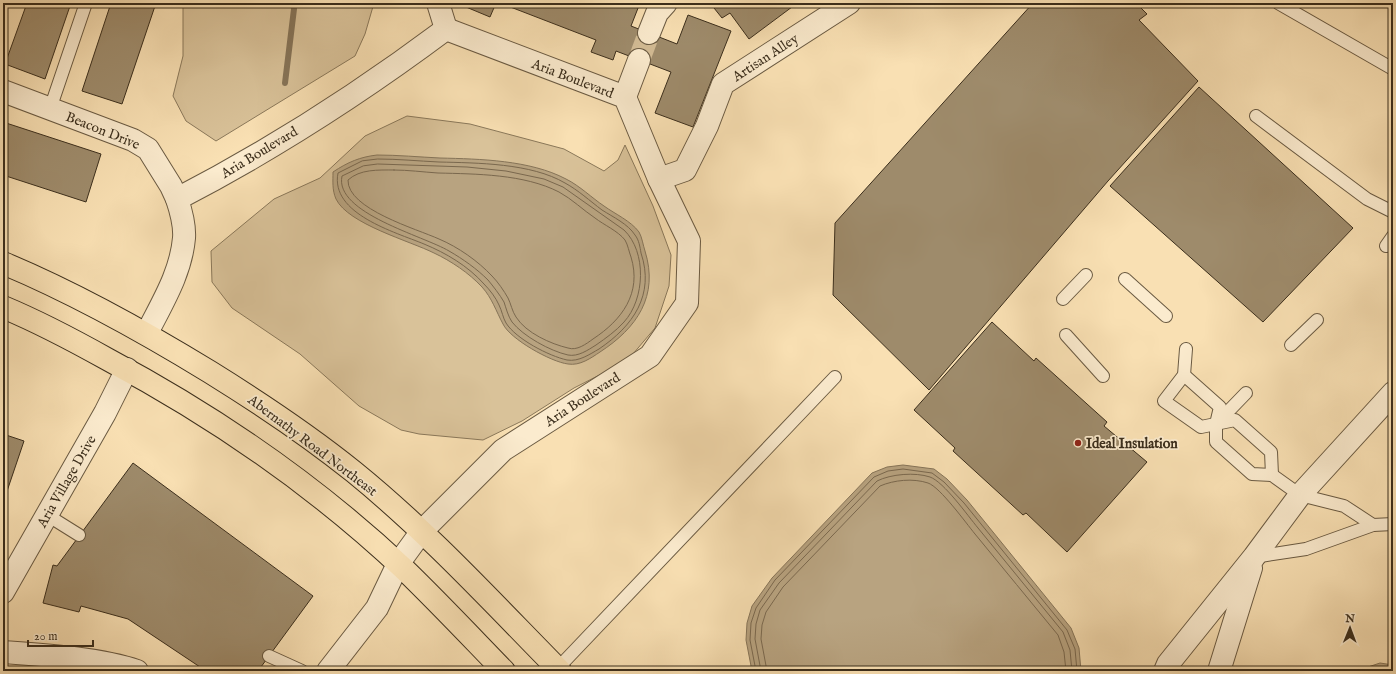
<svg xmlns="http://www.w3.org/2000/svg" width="1396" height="674" font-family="'IM FELL English',serif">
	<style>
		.green { fill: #d9c299; stroke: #8a785a }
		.water { fill: #b8a380; stroke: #867458 }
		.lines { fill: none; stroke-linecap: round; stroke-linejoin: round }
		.shore { stroke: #7a684e; stroke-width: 1 }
		.stream { stroke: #867458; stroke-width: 6 }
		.building { fill: #9e8b6b; stroke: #3b2e1c }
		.minor-tunnel { stroke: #d3bc95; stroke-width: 22; stroke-dasharray: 22 11; stroke-linecap: butt }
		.service-casing { stroke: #6a5a42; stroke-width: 14 }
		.minor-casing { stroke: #6a5a42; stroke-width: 24 }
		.primary-casing { stroke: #3b2e1c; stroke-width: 24 }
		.service { stroke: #fbebce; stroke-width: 12 }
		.minor { stroke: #fbebce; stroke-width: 22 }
		.primary { stroke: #f9e0b3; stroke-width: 22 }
		.poi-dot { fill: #8f2418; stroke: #fbebce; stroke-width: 1.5 }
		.labels { text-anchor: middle; stroke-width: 3.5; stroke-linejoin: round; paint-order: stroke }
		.street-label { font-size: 14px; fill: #3b2e1c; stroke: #fbebce }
		.poi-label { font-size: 14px; font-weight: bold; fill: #3b2e1c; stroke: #fbebce; text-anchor: start }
	</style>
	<rect width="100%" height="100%" fill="#f9e0b3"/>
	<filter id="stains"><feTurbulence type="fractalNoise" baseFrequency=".005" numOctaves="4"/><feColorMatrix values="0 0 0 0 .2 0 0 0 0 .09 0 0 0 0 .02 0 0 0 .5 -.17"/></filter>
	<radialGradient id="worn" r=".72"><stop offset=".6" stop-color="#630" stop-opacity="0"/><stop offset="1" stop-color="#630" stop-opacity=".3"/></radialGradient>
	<!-- green -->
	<g class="green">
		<polygon points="183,3 374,3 365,34 355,56 216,141 186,121 173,96 183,56"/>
		<polygon points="407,116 470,124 564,149 604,171 618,160 625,145 653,206 671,255 669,286 655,328 627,361 574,388 522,421 483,440 419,434 401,430 359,406 300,354 232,308 212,282 211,251 274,199 320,178 365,136"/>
	</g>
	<!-- water -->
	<g class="water">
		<path d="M377,155c21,0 42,2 63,3 40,1 90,2 126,21 14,7 26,19 38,27 11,8 27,15 35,26 3,5 4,13 6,19 14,45 -8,77 -45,101 -9,6 -20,14 -32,12 -17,-2 -58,-25 -65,-40 -7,-13 -11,-26 -21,-37 -13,-14 -31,-26 -48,-34 -24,-12 -86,-29 -98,-54 -4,-9 -3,-18 -3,-27 15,-10 27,-15 44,-17z"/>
		<polygon points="903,465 934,469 947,479 967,500 1071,628 1079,648 1081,671 752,671 746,640 747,623 752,606 772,578 872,473 887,467"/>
		<polygon points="1380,663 1393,665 1393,671 1356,671"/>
	</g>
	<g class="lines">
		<!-- shore -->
		<g class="shore">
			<path d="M378,159c20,0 40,2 61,3 38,1 92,1 126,21 13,7 25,18 37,27 11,7 26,14 33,25 4,5 5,12 6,18 14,42 -8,73 -42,96 -9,5 -20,13 -32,11 -18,-4 -51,-21 -61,-37 -3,-5 -4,-12 -7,-18 -3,-7 -9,-15 -15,-21 -16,-18 -38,-31 -60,-40 -29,-12 -94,-30 -86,-71l24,-12z"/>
			<path d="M378,164l89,3 39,4 38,8 19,8 61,43c23,22 21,69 0,92 -8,9 -18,16 -28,23 -8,5 -18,12 -28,10 -18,-4 -45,-19 -56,-33 -4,-6 -6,-14 -8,-20 -4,-7 -11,-16 -16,-22 -11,-11 -25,-21 -39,-29 -25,-15 -115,-38 -107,-75l21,-10z"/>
			<path d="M394,170c14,0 29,2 44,3 38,1 86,1 121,19 13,7 24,18 36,26 9,7 23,13 30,22 3,5 4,12 6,17 11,36 -9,63 -38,82 -7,5 -16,12 -25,9 -17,-4 -42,-15 -52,-31 -4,-6 -5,-13 -8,-19 -4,-7 -10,-16 -16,-22 -14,-15 -34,-29 -53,-37 -22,-10 -92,-30 -91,-59 12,-11 30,-10 46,-10z"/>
			<polyline points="756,671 750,640 751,623 756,608 775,580 874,477 888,471 903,469 932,473 944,482 964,503 1067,630 1075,649 1077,671"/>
			<path d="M761,671l-6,-32 1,-15 4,-14 19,-27 98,-102c14,-7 38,-9 53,-4 14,5 38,39 48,51 28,35 57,69 85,104l7,18 2,21"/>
			<path d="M767,671l-6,-32 1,-14 4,-13 17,-25 97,-101c14,-6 33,-8 48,-3 12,4 38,40 47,51 28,34 55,67 83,101l6,17 2,19"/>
		</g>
		<!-- stream -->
		<polyline class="stream" points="285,83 294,9 293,3"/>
	</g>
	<!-- building -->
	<g class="building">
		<polygon points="27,3 71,3 45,79 5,64"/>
		<polygon points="111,3 156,3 122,104 82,91"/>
		<polygon points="467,3 496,3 490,17 466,7"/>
		<polygon points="500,3 640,3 631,26 677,44 688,15 731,31 693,127 655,113 671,72 616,51 613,60 591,52 596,40"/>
		<polygon points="710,3 795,3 796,4 749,39 730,13 722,18"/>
		<polygon points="1033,3 1136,3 1147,14 1139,20 1198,81 1108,181 929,390 833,295 835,223"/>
		<polygon points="1199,87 1353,228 1263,322 1110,186"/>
		<polygon points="3,122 101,154 86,202 3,175"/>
		<polygon points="992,322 1034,361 1036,358 1107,422 1104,426 1147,462 1067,552 1026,513 1023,515 953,451 955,448 914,410"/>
		<polygon points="3,434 24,441 3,503"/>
		<polygon points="133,463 313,596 258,671 206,671 128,619 81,606 79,612 43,603 53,565 57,566"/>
	</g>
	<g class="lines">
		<!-- minor-tunnel -->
		<polyline class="minor-tunnel" points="639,60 649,33"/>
		<!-- service casing -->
		<g class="service-casing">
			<g id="service">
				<polyline points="1278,3 1393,69"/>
				<polyline points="50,109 86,3"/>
				<polyline points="1256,116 1367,199 1393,212"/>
				<polyline points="1386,246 1393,236"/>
				<polyline points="1125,279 1166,316"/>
				<polyline points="1063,299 1086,275"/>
				<polyline points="1066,335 1103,376"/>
				<polyline points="1291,345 1317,320"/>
				<polyline points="1186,349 1184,375 1164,401 1201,427 1235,420 1271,452 1272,475"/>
				<polyline points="1184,375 1220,407 1216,424 1216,442 1252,474 1272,475 1300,495 1344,506 1373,525"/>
				<polyline points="1217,423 1246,393"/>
				<polyline points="47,515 79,535"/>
				<polyline points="1254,557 1306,549 1373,525 1393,524"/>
				<polyline points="269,656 302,671"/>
				<polyline points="558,668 835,377"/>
			</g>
		</g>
		<!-- minor casing -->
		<g class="minor-casing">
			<g id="minor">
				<polyline points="438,3 446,29"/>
				<polyline points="649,33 657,13 666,3"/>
				<polyline points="3,91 133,140 148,149 171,186 177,199"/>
				<polyline points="625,97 639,60"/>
				<polyline points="659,179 685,170 707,126 723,84 849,3"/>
				<path d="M147,333c15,-30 34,-60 37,-95 1,-13 -3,-27 -7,-39 93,-48 186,-108 269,-170"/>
				<polyline points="3,592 105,413 127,369"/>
				<path d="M3,652c41,3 96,6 134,19"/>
				<polyline points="328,671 377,608 398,564 422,531 503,450 650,356 687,303 689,241 659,179 625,97 446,29"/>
				<polyline points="1165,671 1168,664 1254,557 1300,495 1393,393"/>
				<polyline points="1219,671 1251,568"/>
			</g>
		</g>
		<!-- primary casing -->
		<g class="primary-casing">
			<g id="primary">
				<path d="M3,263c72,30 140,68 207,109 50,31 98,63 144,100 74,60 139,131 206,199"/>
				<path d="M3,307c36,15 70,33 104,52 107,57 209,127 298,211 34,33 66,67 99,101"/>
			</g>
		</g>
		<!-- service -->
		<use href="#service" class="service"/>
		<!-- minor -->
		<use href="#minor" class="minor"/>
		<!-- primary -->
		<use href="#primary" class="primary"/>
	</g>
	<!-- markers -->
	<circle class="poi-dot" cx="1078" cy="443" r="4"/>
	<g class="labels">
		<!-- street labels -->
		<g class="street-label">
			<text transform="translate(765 57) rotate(-33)" y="5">Artisan Alley</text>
			<text transform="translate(573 78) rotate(21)" y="5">Aria Boulevard</text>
			<text transform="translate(103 130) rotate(22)" y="5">Beacon Drive</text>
			<text transform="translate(259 152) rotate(-31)" y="5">Aria Boulevard</text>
			<text transform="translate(582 399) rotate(-33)" y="5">Aria Boulevard</text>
			<text transform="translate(313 445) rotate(37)" y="5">Abernathy Road Northeast</text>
			<text transform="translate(66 481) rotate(-60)" y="5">Aria Village Drive</text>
		</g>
		<!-- poi labels -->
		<g class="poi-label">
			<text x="1086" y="448">Ideal Insulation</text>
		</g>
	</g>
	<!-- margin -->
	<rect width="1396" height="674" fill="none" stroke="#f9e0b3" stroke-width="16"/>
	<rect x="4" y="4" width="1388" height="666" fill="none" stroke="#3b2e1c" stroke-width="2"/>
	<rect x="8" y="8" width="1380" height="658" fill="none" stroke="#3b2e1c"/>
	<!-- north arrow -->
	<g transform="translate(1350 628) rotate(1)" stroke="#fbebce" stroke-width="3" paint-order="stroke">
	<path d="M0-3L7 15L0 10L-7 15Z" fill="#3b2e1c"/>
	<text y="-6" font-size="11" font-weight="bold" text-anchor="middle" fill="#3b2e1c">N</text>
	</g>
	<!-- scale -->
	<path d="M28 640v6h65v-6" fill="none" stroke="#3b2e1c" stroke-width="2"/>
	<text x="34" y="640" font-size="12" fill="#3b2e1c" stroke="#fbebce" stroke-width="3" paint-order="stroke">20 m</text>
	<rect width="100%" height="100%" filter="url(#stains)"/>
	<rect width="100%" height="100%" fill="url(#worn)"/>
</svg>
